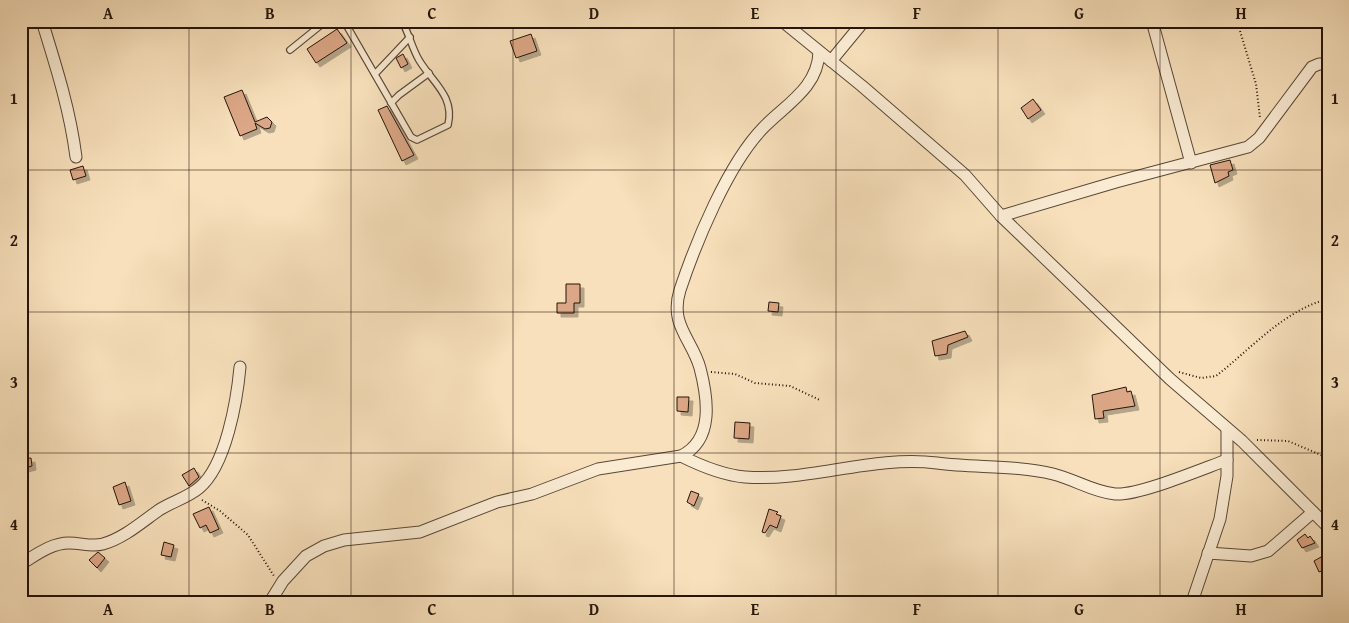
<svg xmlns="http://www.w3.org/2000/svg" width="1349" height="623" font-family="'Gentium Book Plus',serif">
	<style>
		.building { fill: #dca786; stroke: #251409; filter: url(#shadow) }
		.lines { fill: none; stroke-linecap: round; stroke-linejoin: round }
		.service-casing { stroke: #5a4736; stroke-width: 8 }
		.minor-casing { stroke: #5a4736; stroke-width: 13 }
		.path { stroke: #251409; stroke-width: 2; stroke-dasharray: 1 2.5; stroke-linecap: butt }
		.service { stroke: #faebd3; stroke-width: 5.5 }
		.minor { stroke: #faebd3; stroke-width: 11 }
		.grid { fill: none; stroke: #251409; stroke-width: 1; stroke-opacity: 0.55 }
		.neatline { fill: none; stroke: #251409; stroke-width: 2 }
		.grid-label { font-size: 16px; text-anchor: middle; font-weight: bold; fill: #251409 }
	</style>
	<defs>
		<filter id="shadow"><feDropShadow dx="4" dy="4" stdDeviation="0" flood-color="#0004"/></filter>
	</defs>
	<rect width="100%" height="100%" fill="#f7e0bb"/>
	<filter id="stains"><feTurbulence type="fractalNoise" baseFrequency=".004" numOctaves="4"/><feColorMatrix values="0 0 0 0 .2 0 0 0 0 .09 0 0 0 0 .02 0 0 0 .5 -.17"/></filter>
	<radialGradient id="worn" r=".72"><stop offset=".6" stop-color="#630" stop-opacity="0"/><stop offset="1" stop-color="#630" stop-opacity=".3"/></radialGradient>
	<!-- building -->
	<g class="building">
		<polygon points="337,29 347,43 316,63 307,49"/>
		<polygon points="531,34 537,51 516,58 510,41"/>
		<polygon points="403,54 408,64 401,68 396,58"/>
		<polygon points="242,90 255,122 267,117 272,122 270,128 265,129 255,123 257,129 240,136 224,97"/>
		<polygon points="1033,99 1041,110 1028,119 1021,108"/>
		<polygon points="387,106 414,155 402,161 378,110"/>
		<polygon points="1230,160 1233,170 1228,172 1229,176 1215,183 1210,165"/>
		<polygon points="83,166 86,176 73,180 70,170"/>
		<polygon points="566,284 580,284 580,303 574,303 574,313 557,313 557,303 566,303"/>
		<polygon points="769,302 779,303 778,312 768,311"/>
		<polygon points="965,331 968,337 948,345 947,354 935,356 932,341"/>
		<polygon points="1126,387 1127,392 1131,391 1135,406 1103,411 1104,418 1095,419 1092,395"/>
		<polygon points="677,397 689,397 688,412 677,411"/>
		<polygon points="735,422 750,423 749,439 734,438"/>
		<polygon points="31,458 32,466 21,469 21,459"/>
		<polygon points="194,468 199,477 189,486 182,475"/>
		<polygon points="125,482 131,501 119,505 113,487"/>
		<polygon points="691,491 699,494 694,506 687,502"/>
		<polygon points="209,507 219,529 210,533 206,525 200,528 193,514"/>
		<polygon points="769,509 778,512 776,514 781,516 777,528 770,525 765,533 762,532"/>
		<polygon points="1305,534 1308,538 1310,536 1315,543 1302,548 1297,540"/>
		<polygon points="164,542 174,545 171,557 161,555"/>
		<polygon points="98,552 105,558 97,568 89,560"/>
		<polygon points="1321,557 1327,569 1319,572 1314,561"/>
	</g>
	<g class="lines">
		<!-- service casing -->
		<g class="service-casing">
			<g id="service">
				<path d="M344,21l67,116 6,3 31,-15c7,-29 -16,-43 -29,-65 -7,-12 -10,-26 -17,-39"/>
				<polyline points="347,26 381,21"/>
				<polyline points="290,50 326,21"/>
				<polyline points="375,74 410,37"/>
				<polyline points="391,103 399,95 429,73"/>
			</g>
		</g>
		<!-- minor casing -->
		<g class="minor-casing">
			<g id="minor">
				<path d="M42,21c14,45 28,89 34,136"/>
				<polyline points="782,21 862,86 965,175 1001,216 1170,379 1242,441 1328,527"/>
				<polyline points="1152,21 1191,163"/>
				<polyline points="831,61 864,21"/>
				<polyline points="1001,216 1116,182 1248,147 1259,138 1312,67 1319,64 1328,64"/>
				<path d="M681,456c20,10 41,19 64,21 64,5 127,-22 192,-14 38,5 79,2 116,11 21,5 40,18 62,20 23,2 87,-25 112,-34"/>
				<polyline points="1208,553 1251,556 1268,551 1313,512"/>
				<path d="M21,564c15,-9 30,-21 48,-21 12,0 23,4 34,1 21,-6 39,-22 56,-34 12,-8 28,-12 40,-22 27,-22 38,-88 41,-121"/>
				<path d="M270,602l13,-21 23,-25 18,-10 20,-6 76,-8 77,-30 35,-8 66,-25 83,-13c33,-16 27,-57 19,-88 -8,-29 -31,-43 -20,-78 16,-48 48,-126 83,-162 22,-23 55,-40 56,-76"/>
				<polyline points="1192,602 1220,519 1227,476 1227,429"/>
			</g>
		</g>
		<!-- path -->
		<g class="path">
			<polyline points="1237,21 1256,84 1260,118"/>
			<polyline points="711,372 735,374 755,383 790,386 820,400"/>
			<path d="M1179,372l22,6 15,-2c35,-27 68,-66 112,-77"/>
			<polyline points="1257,440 1288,441 1328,458"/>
			<polyline points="202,500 220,511 248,535 274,576"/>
		</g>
		<!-- service -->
		<use href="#service" class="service"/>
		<!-- minor -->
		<use href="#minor" class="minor"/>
	</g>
	<!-- grid -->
	<path class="grid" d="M189,21v581M351,21v581M513,21v581M674,21v581M836,21v581M998,21v581M1160,21v581M21,170h1307M21,312h1307M21,453h1307"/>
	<!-- margin -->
	<rect width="1349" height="623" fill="none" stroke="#f7e0bb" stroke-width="55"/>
	<rect x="28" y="28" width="1294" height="568" class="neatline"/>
	<g class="grid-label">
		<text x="108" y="19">A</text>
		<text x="270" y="19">B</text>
		<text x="432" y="19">C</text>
		<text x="594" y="19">D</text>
		<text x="755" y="19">E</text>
		<text x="917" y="19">F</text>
		<text x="1079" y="19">G</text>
		<text x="1241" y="19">H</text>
		<text x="14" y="104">1</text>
		<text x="1335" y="104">1</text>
		<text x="14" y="246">2</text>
		<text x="1335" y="246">2</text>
		<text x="14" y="388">3</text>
		<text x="1335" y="388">3</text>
		<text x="14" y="530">4</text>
		<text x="1335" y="530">4</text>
		<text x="108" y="615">A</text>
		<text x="270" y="615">B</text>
		<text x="432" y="615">C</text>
		<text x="594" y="615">D</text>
		<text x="755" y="615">E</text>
		<text x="917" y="615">F</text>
		<text x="1079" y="615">G</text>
		<text x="1241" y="615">H</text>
	</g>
	<rect width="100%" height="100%" filter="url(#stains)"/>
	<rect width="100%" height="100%" fill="url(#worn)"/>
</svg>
